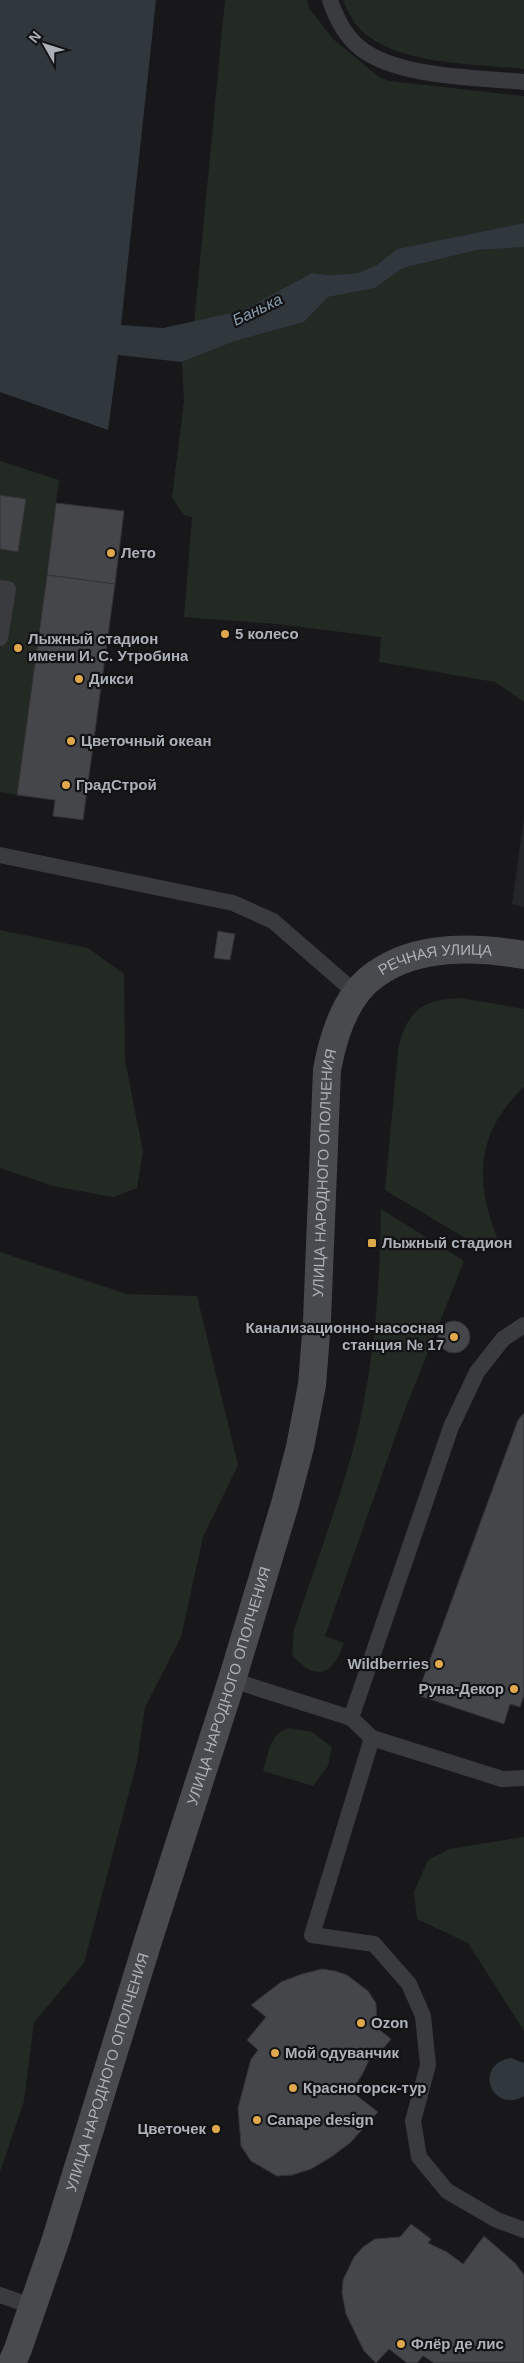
<svg xmlns="http://www.w3.org/2000/svg" width="524" height="2363" font-family="Arial,sans-serif">
	<style>
		.built { fill: #242527 }
		.green { fill: #232a23 }
		.water { fill: #30373d }
		.building { fill: #45464a; stroke: #333336 }
		.lines { fill: none; stroke-linecap: round; stroke-linejoin: round }
		.lane { stroke: #3a3b3f; stroke-width: 16 }
		.secondary { stroke: #484a4e; stroke-width: 28 }
		.poi-dot { fill: #dfa84b; stroke: #131315; stroke-width: 2 }
		.labels { text-anchor: middle; stroke-width: 4.5; stroke-linejoin: round; paint-order: stroke }
		.poi-label { font-size: 15px; font-weight: bold; fill: #acb0b8; stroke: #131315; text-anchor: start }
		.street-label { font-size: 15px; fill: #acb0b8; stroke: #131315 }
		.water-label { font-size: 16px; font-style: italic; fill: #879eaf; stroke: #131315 }
	</style>
	<rect width="100%" height="100%" fill="#18181a"/>
	<!-- built -->
	<polygon class="built" points="524,818 524,907 512,904"/>
	<!-- green -->
	<g class="green">
		<polygon points="225,0 307,0 309,8 333,39 379,77 389,81 524,96 524,223 397,249 377,265 358,273 331,275 312,273 241,311 194,323"/>
		<path d="M342,0h182v69c-47,-5 -125,-4 -161,-37 -9,-7 -15,-22 -21,-32z"/>
		<polygon points="524,247 524,702 495,682 379,662 381,637 277,624 184,617 192,517 184,515 172,497 184,401 182,362 235,341 304,322 328,297 375,288 403,268 477,250"/>
		<polygon points="0,461 59,480 17,795 0,792"/>
		<polygon points="0,930 88,948 124,974 125,1060 143,1152 137,1188 113,1197 53,1186 0,1168"/>
		<path d="M461,998l63,11v78c-48,45 -50,94 -26,153l-12,7h-6l-95,-57 13,-140c8,-38 24,-51 63,-52z"/>
		<path d="M381,1209l83,52 -60,151 -79,224 19,7c-11,33 -28,39 -52,12l2,-25c20,-61 43,-122 60,-184 20,-77 26,-158 27,-237z"/>
		<polygon points="0,1252 127,1294 197,1296 238,1465 203,1537 181,1637 145,1707 137,1762 84,1963 34,2022 24,2101 0,2172"/>
		<path d="M289,1728l23,4 20,15 -4,19 -15,20 -50,-15c6,-18 6,-37 26,-43z"/>
		<polygon points="524,1837 524,2031 468,1943 417,1919 414,1892 428,1860 449,1849"/>
	</g>
	<!-- water -->
	<g class="water">
		<polygon points="0,0 156,0 121,325 163,328 241,311 312,273 331,275 358,273 377,265 397,249 524,223 524,247 477,250 403,268 375,288 328,297 304,322 235,341 182,362 118,355 108,430 0,392"/>
		<path d="M511,2058l13,5v33c-32,19 -52,-32 -13,-38z"/>
	</g>
	<!-- building -->
	<g class="building">
		<polygon points="0,495 26,499 18,552 0,549"/>
		<polygon points="56,503 124,511 115,584 47,575"/>
		<polygon points="47,575 115,584 83,820 53,816 55,800 17,795"/>
		<polygon points="218,931 235,934 230,960 214,958"/>
		<circle cx="454" cy="1337" r="16"/>
		<polygon points="524,1413 524,1695 520,1707 510,1704 504,1724 417,1695 518,1420"/>
		<polygon points="322,1969 335,1971 347,1975 368,1991 376,2003 377,2028 391,2039 375,2059 371,2056 362,2075 351,2091 378,2112 350,2143 331,2157 311,2169 292,2175 277,2176 251,2161 241,2146 238,2108 251,2059 258,2050 247,2040 266,2017 251,2005 281,1982 302,1974"/>
		<polygon points="411,2224 431,2239 428,2243 447,2252 463,2264 484,2236 515,2263 524,2275 524,2363 434,2363 423,2356 417,2363 407,2363 389,2349 376,2363 364,2351 346,2314 342,2293 343,2280 354,2257 363,2247 375,2239 400,2237"/>
	</g>
	<g class="lines">
		<!-- lane -->
		<g class="lane">
			<path d="M330,0c6,18 15,36 30,48 38,30 117,29 164,34"/>
			<polyline points="0,588 8,589 0,638"/>
			<polyline points="0,855 233,903 273,921 357,994"/>
			<polyline points="232,1680 351,1718 372,1738 502,1779 524,1778"/>
			<polyline points="351,1718 451,1427 477,1372 503,1339 524,1325"/>
			<polyline points="372,1738 312,1935 374,1944 409,1984 423,2016 428,2065 413,2121 419,2157 447,2191 497,2220 524,2230"/>
			<polyline points="0,2295 34,2307"/>
		</g>
		<!-- secondary -->
		<path class="secondary" id="s1" d="M12,2363l6,-14 38,-110 92,-298 84,-261 53,-176 15,-57 12,-62 5,-64 10,-251c6,-33 19,-76 49,-96 42,-30 100,-27 148,-19"/>
	</g>
	<!-- markers -->
	<g class="poi-dot">
		<circle cx="111" cy="553" r="5"/>
		<circle cx="225" cy="634" r="5"/>
		<circle cx="18" cy="648" r="5"/>
		<circle cx="79" cy="679" r="5"/>
		<circle cx="71" cy="741" r="5"/>
		<circle cx="66" cy="785" r="5"/>
		<rect x="367" y="1238" width="10" height="10" rx="2.5"/>
		<circle cx="454" cy="1337" r="5"/>
		<circle cx="439" cy="1664" r="5"/>
		<circle cx="514" cy="1689" r="5"/>
		<circle cx="361" cy="2023" r="5"/>
		<circle cx="275" cy="2053" r="5"/>
		<circle cx="293" cy="2088" r="5"/>
		<circle cx="257" cy="2120" r="5"/>
		<circle cx="216" cy="2129" r="5"/>
		<circle cx="401" cy="2344" r="5"/>
	</g>
	<g class="labels">
		<!-- poi labels -->
		<g class="poi-label">
			<text x="121" y="558">Лето</text>
			<text x="235" y="639">5 колесо</text>
			<text x="28" y="644">Лыжный стадион<tspan x="28" dy="17">имени И. С. Утробина</tspan></text>
			<text x="89" y="684">Дикси</text>
			<text x="81" y="746">Цветочный океан</text>
			<text x="76" y="790">ГрадСтрой</text>
			<text x="382" y="1248">Лыжный стадион</text>
			<text x="444" y="1333" text-anchor="end">Канализационно-насосная<tspan x="444" dy="17">станция № 17</tspan></text>
			<text x="429" y="1669" text-anchor="end">Wildberries</text>
			<text x="504" y="1694" text-anchor="end">Руна-Декор</text>
			<text x="371" y="2028">Ozon</text>
			<text x="285" y="2058">Мой одуванчик</text>
			<text x="303" y="2093">Красногорск-тур</text>
			<text x="267" y="2125">Canape design</text>
			<text x="206" y="2134" text-anchor="end">Цветочек</text>
			<text x="411" y="2349">Флёр де лис</text>
		</g>
		<!-- street labels -->
		<g class="street-label">
			<text dy="5" stroke="none"><textPath href="#s1" startOffset="1512">РЕЧНАЯ УЛИЦА</textPath></text>
			<text dy="5" stroke="none"><textPath href="#s1" startOffset="1236">УЛИЦА НАРОДНОГО ОПОЛЧЕНИЯ</textPath></text>
			<text dy="5" stroke="none"><textPath href="#s1" startOffset="711">УЛИЦА НАРОДНОГО ОПОЛЧЕНИЯ</textPath></text>
			<text dy="5" stroke="none"><textPath href="#s1" startOffset="306">УЛИЦА НАРОДНОГО ОПОЛЧЕНИЯ</textPath></text>
		</g>
		<!-- water labels -->
		<g class="water-label">
			<text transform="translate(257 309) rotate(-26)" y="6">Банька</text>
		</g>
	</g>
	<!-- north arrow -->
	<g transform="translate(45 45) rotate(309)" stroke="#131315" stroke-width="4" paint-order="stroke">
	<path d="M0-4L9 19L0 12L-9 19Z" fill="#acb0b8"/>
	<text y="-8" font-size="14" font-weight="bold" text-anchor="middle" fill="#acb0b8">N</text>
	</g>
</svg>
